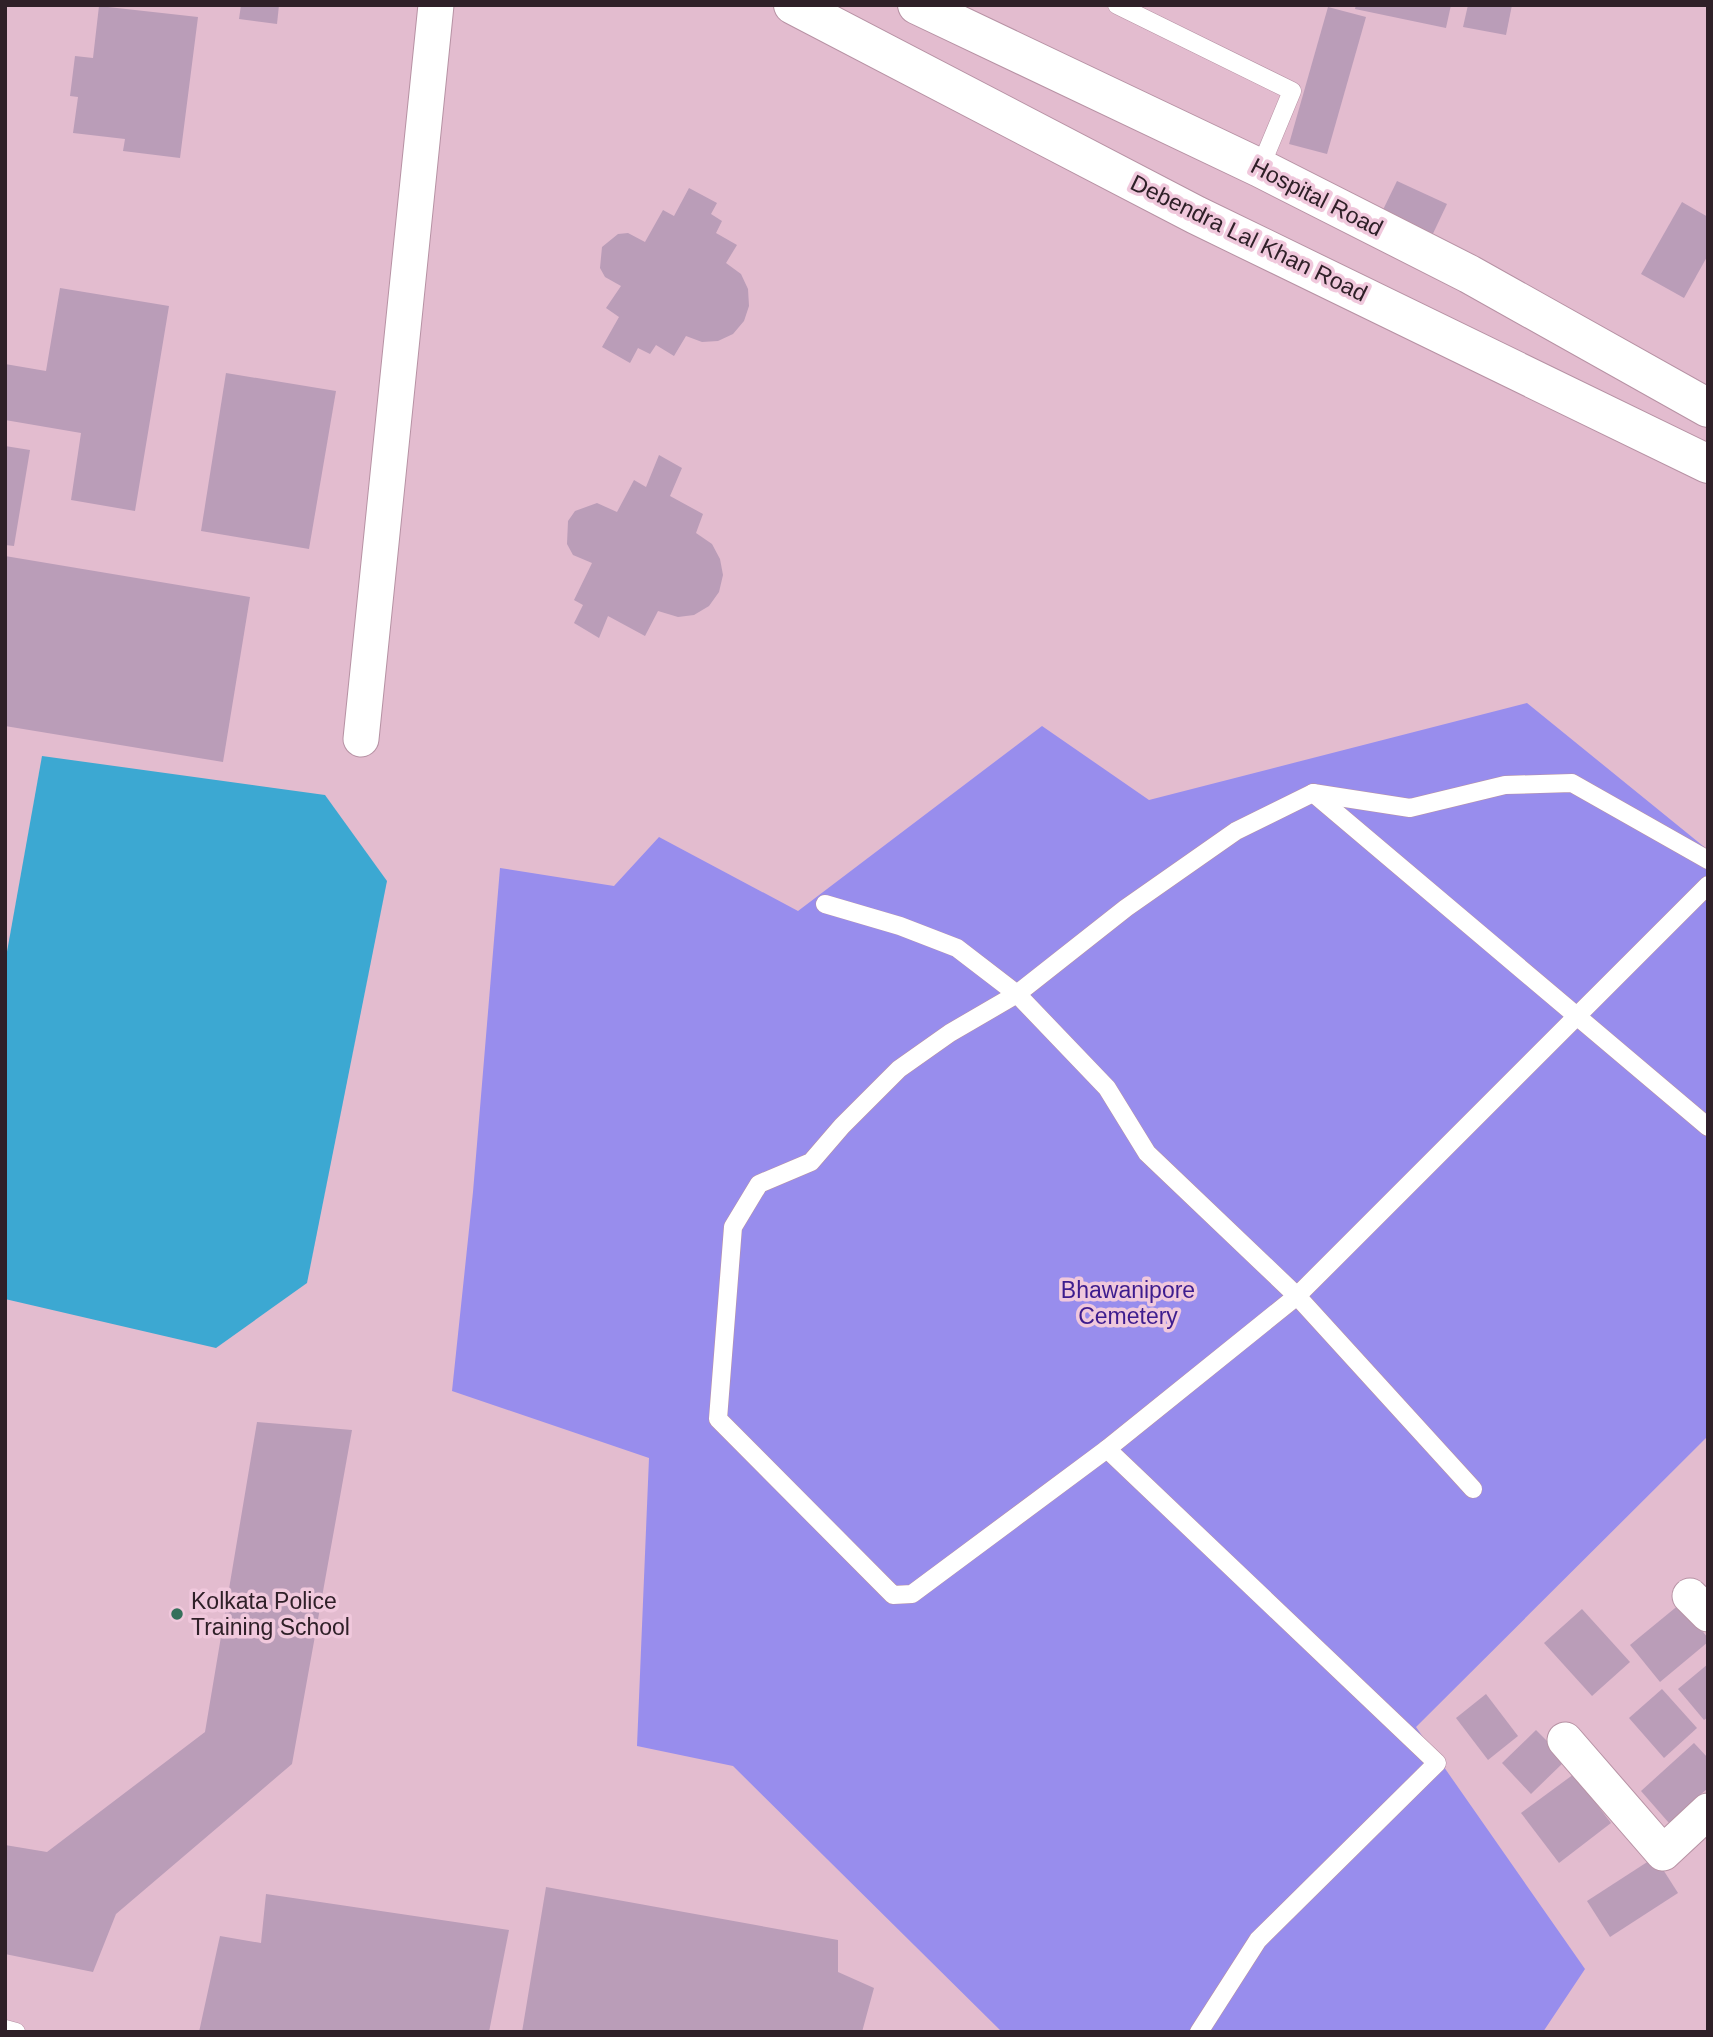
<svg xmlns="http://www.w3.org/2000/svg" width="1713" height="2037" font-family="Arial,sans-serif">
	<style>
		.green { fill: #988ded }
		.water { fill: #3ca8d2 }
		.building { fill: #ba9db8 }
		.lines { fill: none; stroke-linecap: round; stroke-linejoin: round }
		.service-casing { stroke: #b792a4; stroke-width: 19 }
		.minor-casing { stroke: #b792a4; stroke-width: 37 }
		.secondary-casing { stroke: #b792a4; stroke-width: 40 }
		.service { stroke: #fff; stroke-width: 18 }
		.minor { stroke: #fff; stroke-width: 35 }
		.secondary { stroke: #fff; stroke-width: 38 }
		.poi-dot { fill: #35705b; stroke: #f0c8dc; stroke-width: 2.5 }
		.labels { text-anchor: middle; stroke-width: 7; stroke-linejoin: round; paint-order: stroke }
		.street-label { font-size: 23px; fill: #2f2028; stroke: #f0c8dc }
		.park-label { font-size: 23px; fill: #3d1c8e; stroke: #f0c8dc }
		.poi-label { font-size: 23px; fill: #2f2028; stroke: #f0c8dc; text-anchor: start }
	</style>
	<rect width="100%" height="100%" fill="#e3bccf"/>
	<!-- green -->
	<polygon class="green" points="1527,703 1708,850 1708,1436 1416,1727 1585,1969 1543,2032 1002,2032 733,1766 637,1746 649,1458 452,1391 473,1192 500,868 614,886 659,837 798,911 1042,726 1149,800"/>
	<!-- water -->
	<polygon class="water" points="42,756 325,795 387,881 307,1283 216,1348 5,1299 5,963"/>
	<!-- building -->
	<g class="building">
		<polygon points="241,5 279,5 277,24 239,19"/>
		<polygon points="1356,5 1451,5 1446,28 1355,9"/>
		<polygon points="1468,5 1512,5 1506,35 1463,27"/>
		<polygon points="99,6 198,17 180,158 123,151 125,139 73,133 78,97 70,96 75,56 93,58"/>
		<polygon points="1328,7 1366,17 1327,154 1289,144"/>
		<polygon points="1397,181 1447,204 1429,242 1379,218"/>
		<polygon points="689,188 717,203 711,214 722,221 716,233 737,245 726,263 741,274 748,289 749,306 744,321 733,334 718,341 702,342 686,336 674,356 656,345 650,354 638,348 630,363 602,347 619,317 606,308 621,286 605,277 600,268 602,247 618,234 628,233 645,242 663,210 674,216"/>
		<polygon points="1682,202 1708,217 1708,255 1684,298 1641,274"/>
		<polygon points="60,288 169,306 135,511 71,500 81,433 5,420 5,364 46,371"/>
		<polygon points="226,373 336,391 309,549 201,531"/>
		<polygon points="5,446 30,450 14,546 5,545"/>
		<polygon points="659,455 682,468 670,496 703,514 696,533 712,544 720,559 723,575 719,592 709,606 694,615 678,617 658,611 645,636 608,616 599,638 574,623 583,605 574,600 592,563 573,555 567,544 568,521 575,511 597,503 617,512 634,480 646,487"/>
		<polygon points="5,556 250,597 223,762 5,726"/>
		<polygon points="257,1422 352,1430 292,1764 116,1914 93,1972 5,1954 5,1845 47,1852 205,1732"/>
		<polygon points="1680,1604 1708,1638 1708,1642 1660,1682 1630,1645"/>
		<polygon points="1582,1609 1630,1662 1592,1696 1544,1643"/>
		<polygon points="1708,1664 1708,1717 1704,1720 1678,1689"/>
		<polygon points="1662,1689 1697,1728 1664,1758 1629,1718"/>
		<polygon points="1486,1694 1518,1736 1488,1760 1456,1718"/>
		<polygon points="1536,1730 1566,1760 1531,1794 1502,1763"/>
		<polygon points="1694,1743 1708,1758 1708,1788 1669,1823 1641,1791"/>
		<polygon points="1574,1774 1611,1823 1559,1863 1521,1813"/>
		<polygon points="1655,1857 1678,1893 1610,1937 1587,1901"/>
		<polygon points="546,1887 838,1940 838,1972 874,1988 862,2032 522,2032"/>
		<polygon points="266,1894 509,1930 489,2032 199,2032 220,1936 261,1943"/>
	</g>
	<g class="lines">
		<!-- service casing -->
		<g class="service-casing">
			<g id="service">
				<polyline points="1117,5 1292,91 1260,168"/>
				<polyline points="1313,793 1708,1127"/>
				<polyline points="1708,860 1572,783 1505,785 1410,808 1313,793 1236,831 1126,908 1017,994 950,1033 899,1069 842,1126 811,1162 759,1184 733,1227 718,1419 893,1595 912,1594 1107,1449 1297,1296 1708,885"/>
				<polyline points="825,904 900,926 957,948 1017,994 1107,1088 1147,1153 1297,1296 1473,1489"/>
				<polyline points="1107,1449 1437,1763 1258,1940 1199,2032"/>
				<polyline points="5,2029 16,2032"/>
			</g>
		</g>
		<!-- minor casing -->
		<g class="minor-casing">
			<g id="minor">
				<polyline points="361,739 436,5"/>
				<polyline points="1690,1596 1708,1614"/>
				<polyline points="1565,1740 1663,1853 1708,1811"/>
			</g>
		</g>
		<!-- secondary casing -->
		<g class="secondary-casing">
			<g id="secondary">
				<polyline points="793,5 1196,215 1708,464"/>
				<polyline points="917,5 1260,168 1469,274 1708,408"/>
			</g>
		</g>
		<!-- service -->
		<use href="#service" class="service"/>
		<!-- minor -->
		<use href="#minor" class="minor"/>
		<!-- secondary -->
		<use href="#secondary" class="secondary"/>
	</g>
	<!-- markers -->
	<circle class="poi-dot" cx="177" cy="1614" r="7"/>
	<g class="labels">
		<!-- street labels -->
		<g class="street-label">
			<text transform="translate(1317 197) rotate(27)" y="8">Hospital Road</text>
			<text transform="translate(1249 238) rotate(26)" y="8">Debendra Lal Khan Road</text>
		</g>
		<!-- park labels -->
		<g class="park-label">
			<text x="1128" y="1298">Bhawanipore<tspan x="1128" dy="26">Cemetery</tspan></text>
		</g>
		<!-- poi labels -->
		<g class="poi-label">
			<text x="191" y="1609">Kolkata Police<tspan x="191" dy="26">Training School</tspan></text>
		</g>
	</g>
	<!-- border -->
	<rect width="1713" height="2037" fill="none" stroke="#2f2028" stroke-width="14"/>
</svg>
